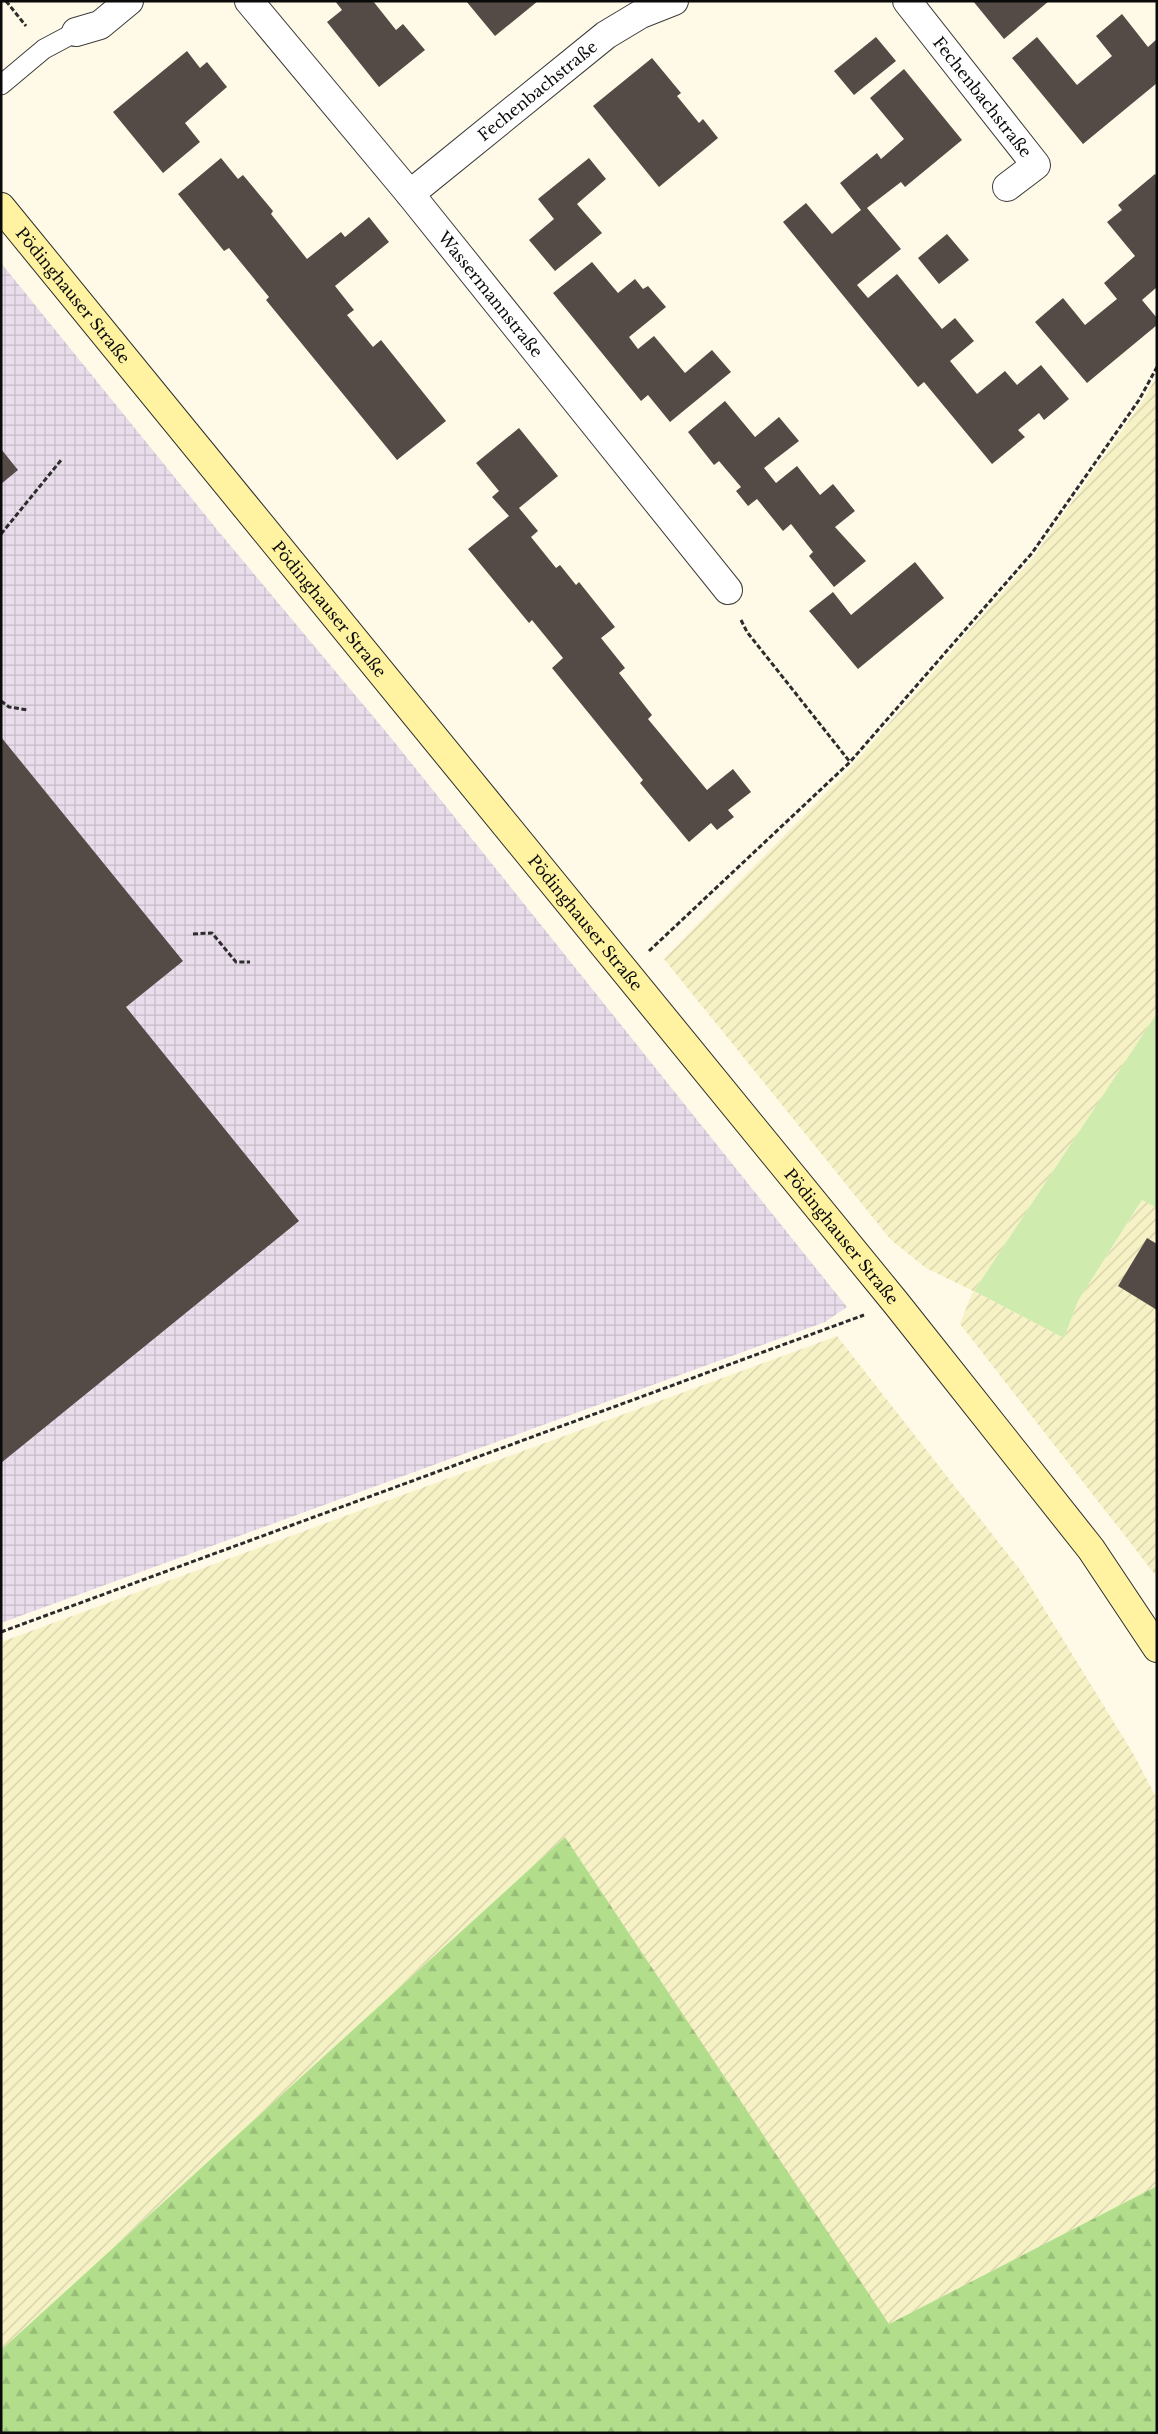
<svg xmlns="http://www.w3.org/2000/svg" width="1158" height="2434" font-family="'Libre Baskerville',serif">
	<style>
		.industrial { fill: url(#industrial-grid) }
		.farmland { fill: url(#farmland-furrows) }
		.grass { fill: #cfecae }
		.forest { fill: url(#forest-firs) }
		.building { fill: #544b46 }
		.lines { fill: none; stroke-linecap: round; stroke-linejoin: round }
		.lane-casing { stroke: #3d3d3d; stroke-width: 21 }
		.street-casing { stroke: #3d3d3d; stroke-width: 30 }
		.secondary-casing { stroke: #2c2c2c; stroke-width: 30 }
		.path { stroke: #2c2c2c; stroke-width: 3; stroke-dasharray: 5 2.5; stroke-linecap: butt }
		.lane { stroke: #fff; stroke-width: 19 }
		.street { stroke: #fff; stroke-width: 28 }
		.secondary { stroke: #fff3a2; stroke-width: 28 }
		.labels { text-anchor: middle; stroke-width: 5; stroke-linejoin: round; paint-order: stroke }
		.street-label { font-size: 16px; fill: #0a0a0a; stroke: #fff }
	</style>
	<defs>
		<pattern id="industrial-grid" width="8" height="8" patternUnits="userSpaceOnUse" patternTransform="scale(1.25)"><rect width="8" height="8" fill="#e9ddeb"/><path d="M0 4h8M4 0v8" fill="none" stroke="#c6bcc8"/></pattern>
		<pattern id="farmland-furrows" width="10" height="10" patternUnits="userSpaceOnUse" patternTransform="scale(1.25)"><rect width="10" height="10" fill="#f7f2c5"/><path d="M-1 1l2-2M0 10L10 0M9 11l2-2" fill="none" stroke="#d2cea8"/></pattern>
		<pattern id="forest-firs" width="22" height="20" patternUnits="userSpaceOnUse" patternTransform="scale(1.25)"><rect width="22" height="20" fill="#b2de8c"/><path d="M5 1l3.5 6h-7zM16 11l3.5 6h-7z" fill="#98bd77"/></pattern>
	</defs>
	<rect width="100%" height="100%" fill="#fffae7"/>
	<!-- industrial -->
	<polygon class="industrial" points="1,263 219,532 392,739 847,1307 825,1322 1,1623"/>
	<!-- farmland -->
	<g class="farmland">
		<polygon points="1157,376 1157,1013 974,1291 1064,1338 1078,1301 1143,1199 1157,1208 1157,1577 960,1324 973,1291 926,1268 891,1240 664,959 852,766 1035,555 1142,402"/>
		<polygon points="837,1336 1021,1571 1134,1755 1157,1799 1157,2186 889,2324 565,1837 1,2350 1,1642"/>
	</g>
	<!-- grass -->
	<polygon class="grass" points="1157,1013 1157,1208 1142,1200 1078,1301 1064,1338 974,1291"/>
	<!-- forest -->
	<polygon class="forest" points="565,1837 889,2324 1157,2186 1157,2433 1,2433 1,2350"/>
	<!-- building -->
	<g class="building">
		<polygon points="335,1 373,1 396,30 403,24 425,50 379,87 327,22 342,10"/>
		<polygon points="466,1 538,1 495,36"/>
		<polygon points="973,1 1049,1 1004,39"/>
		<polygon points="1122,14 1148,47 1157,39 1157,83 1083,144 1012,58 1037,37 1077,85 1112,56 1096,36"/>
		<polygon points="876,37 896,61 854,95 834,71"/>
		<polygon points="187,51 200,68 207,62 227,87 185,123 200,142 163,173 113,112"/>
		<polygon points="652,58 681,93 677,96 699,123 703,119 718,138 659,187 593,106"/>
		<polygon points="904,69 962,140 905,187 901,182 867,208 901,249 857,285 868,298 897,274 942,329 955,318 974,341 950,361 977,394 1005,371 1017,385 1041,365 1069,399 1044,420 1039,413 1018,430 1025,437 992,464 924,382 918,387 783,222 806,203 832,234 861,210 840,183 877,153 881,159 904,139 870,98"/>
		<polygon points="221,158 238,179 243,175 273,211 271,214 307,259 341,232 345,237 369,217 389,242 335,286 354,310 347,315 373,347 381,340 446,421 397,460 266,300 269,297 229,248 224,251 178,194"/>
		<polygon points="589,158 606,179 577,204 602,233 555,271 529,240 554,219 538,199"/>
		<polygon points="1155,174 1157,176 1157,287 1142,300 1157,318 1157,325 1087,383 1035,322 1063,298 1085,325 1117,299 1104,283 1135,256 1107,222 1122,210 1118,205"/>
		<polygon points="947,234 969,260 939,284 918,258"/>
		<polygon points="592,262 618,293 635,279 643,289 648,286 666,307 629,337 638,349 654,336 685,373 712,350 731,372 670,422 648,395 641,401 553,293"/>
		<polygon points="725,401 755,437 779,417 799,441 764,468 776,483 797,466 820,495 833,484 855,511 835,527 866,561 834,587 809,556 813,552 791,524 783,531 757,499 748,506 736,491 741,487 719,461 714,465 688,432"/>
		<polygon points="519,428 558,476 519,508 538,531 531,537 556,568 560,565 576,585 579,582 615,627 601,638 625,668 619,673 652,715 648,719 707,790 733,769 751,792 728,810 734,817 717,830 711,823 689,842 640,783 643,780 552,668 563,658 532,620 529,623 468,549 509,516 492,497 499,491 476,463"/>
		<polygon points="1,449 18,470 1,484"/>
		<polygon points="915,562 944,598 858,669 809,611 833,592 851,615"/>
		<polygon points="1,737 183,961 126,1007 299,1221 1,1463"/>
		<polygon points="1147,1238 1157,1244 1157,1310 1118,1286"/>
	</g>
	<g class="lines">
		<!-- lane casing -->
		<g class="lane-casing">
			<polyline id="lane" points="1,85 44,49 76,32"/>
		</g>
		<!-- street casing -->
		<g class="street-casing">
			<g id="street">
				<path id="s1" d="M249,1l161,193 318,396"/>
				<path id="s2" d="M907,1l129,164 -29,22"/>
				<polyline points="76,32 100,25 129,1"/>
				<path id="s3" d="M410,194l196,-159 35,-21 33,-13"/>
			</g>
		</g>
		<!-- secondary casing -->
		<g class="secondary-casing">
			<g id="secondary">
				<path id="s4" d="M1,207l895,1096 195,246 66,99"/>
			</g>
		</g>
		<!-- path -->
		<g class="path">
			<polyline points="6,1 26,26"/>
			<polyline points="1,534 62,459"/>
			<polyline points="741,620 747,632 850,762"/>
			<polyline points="1,701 9,707 28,710"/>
			<polyline points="193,934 212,933 236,962 250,962"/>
			<polyline points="649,951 850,762 1032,553 1139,400 1157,367"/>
			<polyline points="1,1632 864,1315"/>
		</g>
		<!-- lane -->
		<use href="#lane" class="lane"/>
		<!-- street -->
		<use href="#street" class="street"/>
		<!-- secondary -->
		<use href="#secondary" class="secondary"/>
	</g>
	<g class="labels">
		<!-- street labels -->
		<g class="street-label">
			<text dy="6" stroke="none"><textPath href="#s3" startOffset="164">Fechenbachstraße</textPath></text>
			<text dy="6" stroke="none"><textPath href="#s2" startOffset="122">Fechenbachstraße</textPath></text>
			<text dy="6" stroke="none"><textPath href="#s1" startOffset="380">Wassermannstraße</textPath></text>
			<text dy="6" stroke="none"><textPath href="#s4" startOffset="114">Pödinghauser Straße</textPath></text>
			<text dy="6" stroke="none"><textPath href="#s4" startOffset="519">Pödinghauser Straße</textPath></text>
			<text dy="6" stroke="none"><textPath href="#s4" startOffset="924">Pödinghauser Straße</textPath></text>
			<text dy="6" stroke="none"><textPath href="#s4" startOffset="1329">Pödinghauser Straße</textPath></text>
		</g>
	</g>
	<!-- border -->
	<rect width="1158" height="2434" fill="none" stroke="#0a0a0a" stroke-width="5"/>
</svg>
